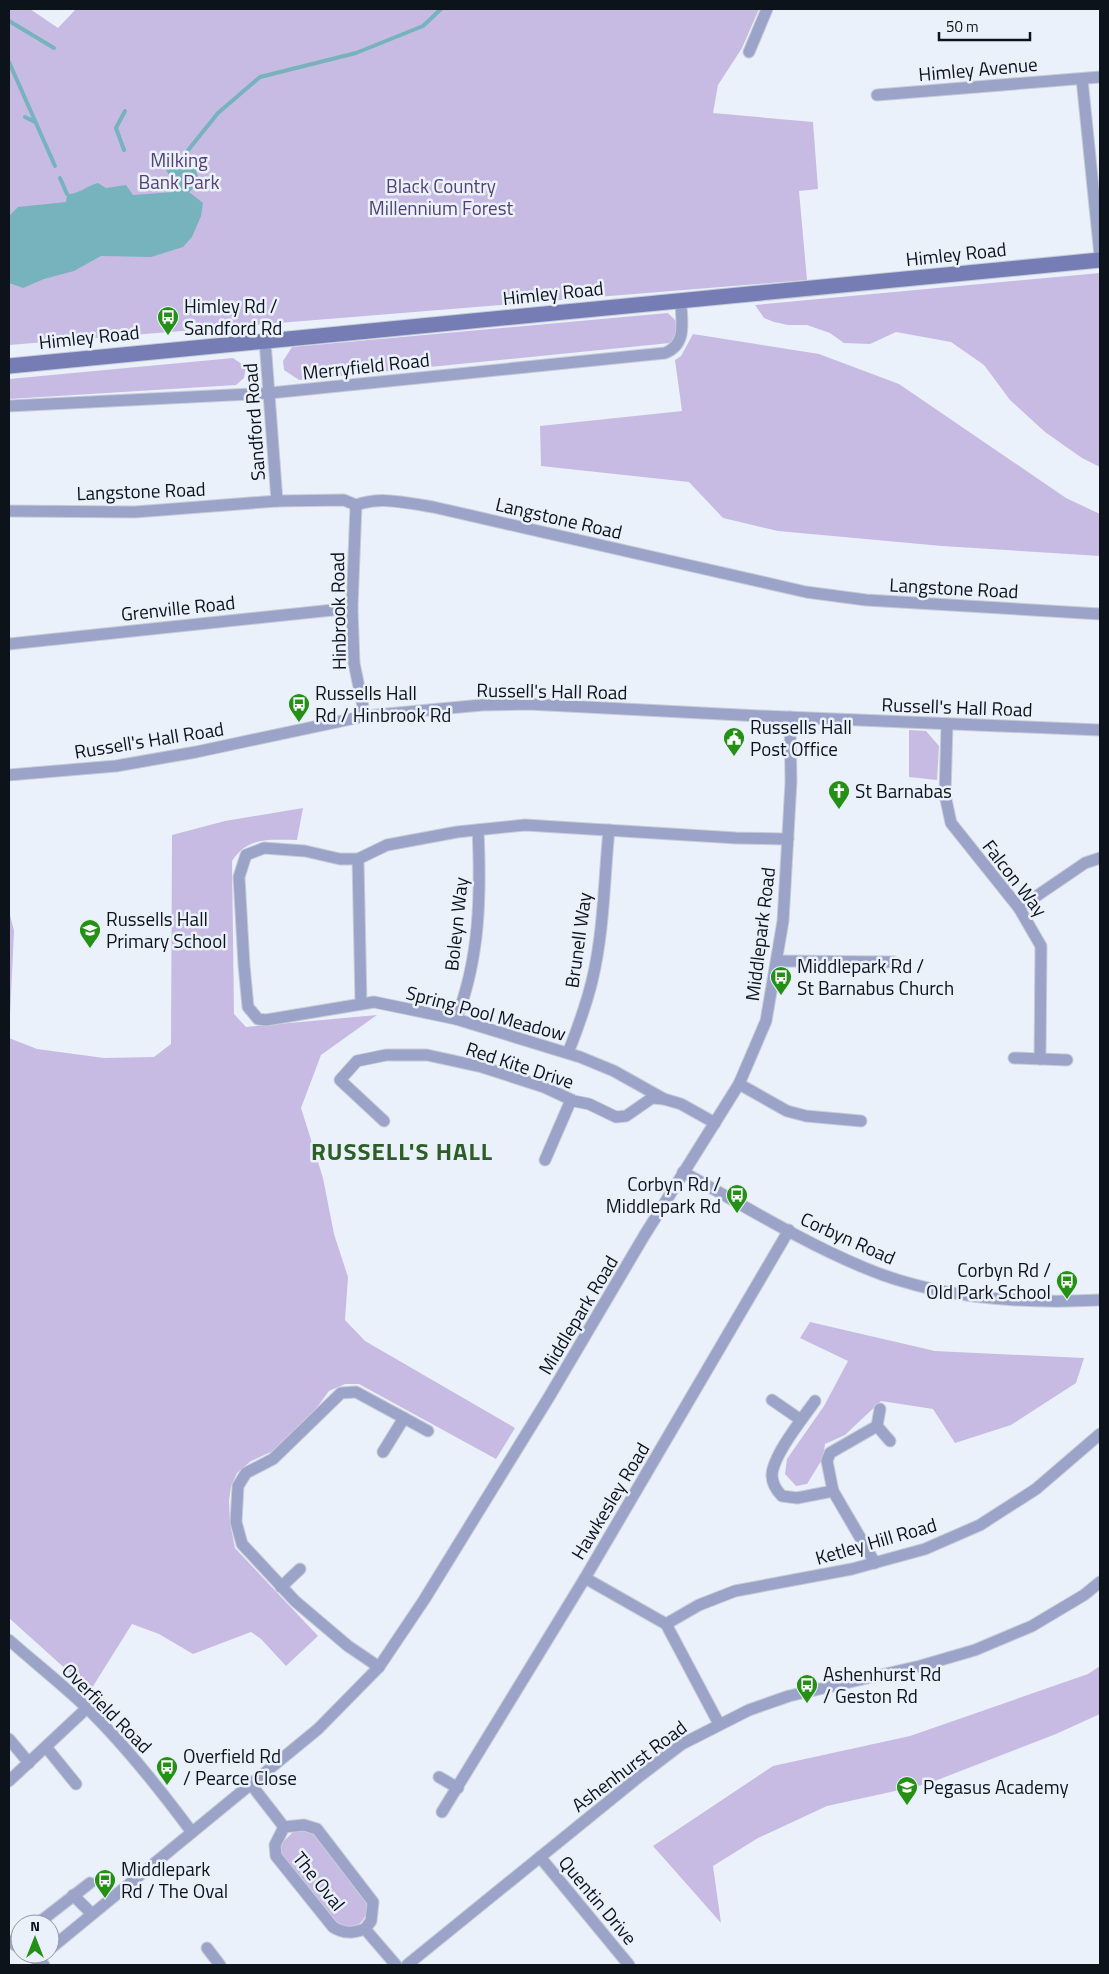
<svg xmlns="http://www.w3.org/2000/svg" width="1109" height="1974" font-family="'Titillium Web',sans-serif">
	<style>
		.green { fill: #c8bbe3 }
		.water { fill: #77b3bd }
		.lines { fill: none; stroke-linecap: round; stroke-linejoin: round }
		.stream { stroke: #77b3bd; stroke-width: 4 }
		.street-casing { stroke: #c7cdd7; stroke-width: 13 }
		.secondary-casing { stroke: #c7cdd7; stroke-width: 17 }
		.street { stroke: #9ca3c9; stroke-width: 11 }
		.secondary { stroke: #757db4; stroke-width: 15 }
		.labels { text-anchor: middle; stroke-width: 5; stroke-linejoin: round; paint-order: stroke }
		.street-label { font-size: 19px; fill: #0d131b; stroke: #eaf1fb }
		.park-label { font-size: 19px; fill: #543f77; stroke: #eaf1fb }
		.poi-label { font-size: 19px; fill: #0d131b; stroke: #eaf1fb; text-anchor: start }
		.district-label { font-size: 24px; font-weight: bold; letter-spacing: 1px; fill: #2e5e28; stroke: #eaf1fb }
	</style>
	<rect width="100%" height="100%" fill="#eaf1fb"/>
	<!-- green -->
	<g class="green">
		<polygon points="9,9 30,9 58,28 76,9 759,9 742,48 718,85 713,113 813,122 818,189 799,191 807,280 9,345"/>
		<polygon points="1100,273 1100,467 1082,458 1045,432 1010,400 984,365 951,342 896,332 870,344 844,343 830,333 807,325 788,325 774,322 764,318 755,305"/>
		<polygon points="668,313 676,321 676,335 670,343 299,380 284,370 283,361 292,347"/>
		<polygon points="693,334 819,354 899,384 1066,498 1100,514 1100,556 942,546 778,531 723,518 689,482 541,466 540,426 682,411 675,360 681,356"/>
		<polygon points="233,358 246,367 244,378 236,385 9,399 9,379"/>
		<polygon points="909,730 926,731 939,746 937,780 909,777"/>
		<path d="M303,808l-6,32c-27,0 -49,-4 -65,21l2,153 12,13 131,-12 -56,40 -20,53 22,70 11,56 14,43 -3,43 20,21 150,87 -19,31 -137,-75h-14l-16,7 -14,19 -40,40 -24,11 -14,12 -6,13 -2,15 1,22 5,25 83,88 -32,30 -25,-27 -10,-7 -58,22 -34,-20 -27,-10 -42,67 -81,-73v-707l5,20 -5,107 28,11 67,9 50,-1 17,-13 1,-209 53,-14z"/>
		<polygon points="810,1322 935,1351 1084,1358 1076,1383 1011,1425 955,1443 933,1409 881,1401 845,1435 825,1444 823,1458 807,1484 796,1486 785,1474 787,1459 824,1406 848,1361 800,1338"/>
		<polygon points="1100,1666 1100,1714 1056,1734 927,1784 827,1806 758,1838 713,1866 721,1923 653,1846 773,1766 910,1736 1088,1674"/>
		<path d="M294,1831h14l7,4 54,69c-3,17 -14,31 -32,18l-56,-67v-11z"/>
	</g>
	<!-- water -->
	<path class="water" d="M174,159h7l13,6 6,18 -11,9 14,11 -2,13 -9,21 -9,10 -32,10 -50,-1 -27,15 -30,8 -21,9 -14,-5v-67l9,-9 48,-5 1,-8c13,0 19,-8 31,-11l8,5 20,-3 7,10 41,-3 3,-4 -11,-18z"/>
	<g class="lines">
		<!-- stream -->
		<g class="stream">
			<polyline points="9,21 54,48"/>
			<polyline points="9,62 55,166"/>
			<polyline points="25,117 35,122"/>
			<polyline points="124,150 116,128 125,111"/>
			<polyline points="181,159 218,113 260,77 356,53 423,26 441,9"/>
			<polyline points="60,178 67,194"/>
		</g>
		<!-- street casing -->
		<g class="street-casing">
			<g id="street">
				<polyline points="749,52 767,9"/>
				<polyline points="1082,79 1100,256"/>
				<polyline points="877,95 1100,77"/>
				<polyline points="265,341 277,501"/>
				<path d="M9,406l261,-13 395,-40c23,-9 16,-32 16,-52"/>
				<polyline points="356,505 352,608 354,663 365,716"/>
				<path d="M9,511l126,1 142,-11 67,-1 12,5c26,-9 50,-2 77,2l373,85 60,8 234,14"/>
				<polyline points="9,644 352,608"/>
				<polyline points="947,724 945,795 951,823 1019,908 1041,946 1040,1059"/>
				<polyline points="9,775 116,766 196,752 365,716 482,705 528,704 760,716 1100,730"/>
				<polyline points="358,859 361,1004"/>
				<polyline points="1019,908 1085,863 1100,858"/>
				<polyline points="777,961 894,962"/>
				<path d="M456,1019c24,-60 25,-125 22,-189"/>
				<path d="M568,1053c9,-23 18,-47 24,-72 12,-49 12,-102 17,-151"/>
				<polyline points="1014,1058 1067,1060"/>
				<polyline points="739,1084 787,1111 806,1116 861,1121"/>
				<polyline points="664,1099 614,1071 580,1057 456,1019 408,1009 374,1002 266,1020 258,1019 248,1007 244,965 239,877 246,855 264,848 305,851 340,859 358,859 387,845 457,832 525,825 736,838 788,839"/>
				<polyline points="384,1121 340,1080 357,1061 386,1055 427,1055 482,1067 544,1087 574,1101 589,1104 616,1117 626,1116 652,1098 664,1099 681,1104 715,1123"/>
				<polyline points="545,1160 571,1100"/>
				<path d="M683,1172c60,33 119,70 182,96 73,31 157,36 235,32"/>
				<polyline points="772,1400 801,1420"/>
				<path d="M815,1401c-12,17 -42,54 -43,74 0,9 4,15 10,21l15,2 36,-7 42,72"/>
				<polyline points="880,1409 877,1426 890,1441"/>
				<polyline points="383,1452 404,1418"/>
				<polyline points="833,1491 827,1461 830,1453 877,1426"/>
				<polyline points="585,1578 666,1624 719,1724"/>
				<polyline points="281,1587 300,1569"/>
				<polyline points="666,1624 699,1605 735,1591 852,1569 925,1549 980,1525 1036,1489 1100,1434"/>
				<path d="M9,1640c26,23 53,44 78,68 39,38 72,80 104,123"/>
				<polyline points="379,1667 348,1646 295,1601 242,1544 236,1522 238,1486 246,1473 273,1459 341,1393 356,1392 428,1431"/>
				<polyline points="9,1739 29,1763"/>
				<polyline points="46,1747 76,1784"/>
				<polyline points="439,1777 458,1788"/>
				<polyline points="9,1781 87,1708"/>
				<polyline points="250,1783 284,1827 304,1825 317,1829 373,1902 371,1921 365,1929 396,1965"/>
				<polyline points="442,1812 585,1578 789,1230"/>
				<path d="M284,1827l-9,18 1,11 57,71c11,7 20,6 32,2"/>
				<polyline points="540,1857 629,1965"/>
				<polyline points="73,1895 92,1914"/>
				<polyline points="37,1924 90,1883"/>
				<polyline points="9,1941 20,1948"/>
				<polyline points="207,1948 220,1965"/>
				<polyline points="50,1949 318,1729 379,1667 424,1600 549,1397 644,1236 739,1084 766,1021 783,921 791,782 790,717"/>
				<polyline points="29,1954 44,1965"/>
				<polyline points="407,1965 640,1776 682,1744 749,1710 789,1696 920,1666 975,1650 1032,1626 1084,1595 1100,1582"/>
			</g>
		</g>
		<!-- secondary casing -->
		<g class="secondary-casing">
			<polyline id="secondary" points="9,366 1100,260"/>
		</g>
		<!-- street -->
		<use href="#street" class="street"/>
		<!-- secondary -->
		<use href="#secondary" class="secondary"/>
	</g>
	<!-- icons -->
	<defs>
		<g id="bus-pin" transform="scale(1.125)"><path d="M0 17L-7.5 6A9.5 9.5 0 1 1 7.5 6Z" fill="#249015" stroke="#eaf1fb"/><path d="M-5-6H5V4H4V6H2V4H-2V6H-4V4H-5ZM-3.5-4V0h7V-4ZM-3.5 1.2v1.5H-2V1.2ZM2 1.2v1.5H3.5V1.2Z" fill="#fff"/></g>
		<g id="civic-pin" transform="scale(1.125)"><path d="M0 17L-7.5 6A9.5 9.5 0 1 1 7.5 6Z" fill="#249015" stroke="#eaf1fb"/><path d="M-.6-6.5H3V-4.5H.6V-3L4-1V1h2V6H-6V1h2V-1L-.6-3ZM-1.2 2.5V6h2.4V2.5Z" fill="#fff"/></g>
		<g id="church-pin" transform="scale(1.125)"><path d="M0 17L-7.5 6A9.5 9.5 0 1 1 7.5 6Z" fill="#249015" stroke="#eaf1fb"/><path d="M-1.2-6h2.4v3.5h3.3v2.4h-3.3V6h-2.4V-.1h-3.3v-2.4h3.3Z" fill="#fff"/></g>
		<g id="school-pin" transform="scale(1.125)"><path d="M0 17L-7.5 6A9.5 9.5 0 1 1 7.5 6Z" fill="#249015" stroke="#eaf1fb"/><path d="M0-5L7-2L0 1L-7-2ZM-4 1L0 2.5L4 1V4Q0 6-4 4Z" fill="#fff"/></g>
	</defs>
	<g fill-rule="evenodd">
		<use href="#bus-pin" x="168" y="317"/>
		<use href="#bus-pin" x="299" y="704"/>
		<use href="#civic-pin" x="734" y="738"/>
		<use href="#church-pin" x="839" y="791"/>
		<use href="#school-pin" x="90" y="930"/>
		<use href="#bus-pin" x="781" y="977"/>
		<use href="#bus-pin" x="737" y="1195"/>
		<use href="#bus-pin" x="1067" y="1281"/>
		<use href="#bus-pin" x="807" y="1685"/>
		<use href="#bus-pin" x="167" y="1767"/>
		<use href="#school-pin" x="907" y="1787"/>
		<use href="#bus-pin" x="105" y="1880"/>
	</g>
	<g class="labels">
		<!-- street labels -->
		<g class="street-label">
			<text transform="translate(978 69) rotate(-5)" y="7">Himley Avenue</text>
			<text transform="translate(956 254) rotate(-6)" y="7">Himley Road</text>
			<text transform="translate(553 293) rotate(-6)" y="7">Himley Road</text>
			<text transform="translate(89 337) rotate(-6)" y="7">Himley Road</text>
			<text transform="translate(366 366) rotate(-6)" y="7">Merryfield Road</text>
			<text transform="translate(254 422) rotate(-94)" y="7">Sandford Road</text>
			<text transform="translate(141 491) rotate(-2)" y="7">Langstone Road</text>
			<text transform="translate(559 518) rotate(13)" y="7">Langstone Road</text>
			<text transform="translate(954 588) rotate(3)" y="7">Langstone Road</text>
			<text transform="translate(178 608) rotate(-6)" y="7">Grenville Road</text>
			<text transform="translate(338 611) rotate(-91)" y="7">Hinbrook Road</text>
			<text transform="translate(552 691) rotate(1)" y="7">Russell's Hall Road</text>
			<text transform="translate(957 707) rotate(2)" y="7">Russell's Hall Road</text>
			<text transform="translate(149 740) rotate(-9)" y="7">Russell's Hall Road</text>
			<text transform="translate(1015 878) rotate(52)" y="7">Falcon Way</text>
			<text transform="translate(456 924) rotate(-84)" y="7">Boleyn Way</text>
			<text transform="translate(760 934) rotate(-83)" y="7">Middlepark Road</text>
			<text transform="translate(578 940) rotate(-82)" y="7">Brunell Way</text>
			<text transform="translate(486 1013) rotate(15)" y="7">Spring Pool Meadow</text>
			<text transform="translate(520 1065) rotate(18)" y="7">Red Kite Drive</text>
			<text transform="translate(848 1238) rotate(24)" y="7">Corbyn Road</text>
			<text transform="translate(578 1315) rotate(-59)" y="7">Middlepark Road</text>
			<text transform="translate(610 1501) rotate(-59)" y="7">Hawkesley Road</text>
			<text transform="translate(876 1541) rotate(-16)" y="7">Ketley Hill Road</text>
			<text transform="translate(107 1708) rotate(45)" y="7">Overfield Road</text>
			<text transform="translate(629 1766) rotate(-37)" y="7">Ashenhurst Road</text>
			<text transform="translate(319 1881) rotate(51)" y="7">The Oval</text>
			<text transform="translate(598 1900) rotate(50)" y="7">Quentin Drive</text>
		</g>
		<!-- park labels -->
		<g class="park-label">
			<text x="179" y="167">Milking<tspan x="179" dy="22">Bank Park</tspan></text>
			<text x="441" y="193">Black Country<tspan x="441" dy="22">Millennium Forest</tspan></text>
		</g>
		<!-- poi labels -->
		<g class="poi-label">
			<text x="184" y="313">Himley Rd /<tspan x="184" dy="22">Sandford Rd</tspan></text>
			<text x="315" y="700">Russells Hall<tspan x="315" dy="22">Rd / Hinbrook Rd</tspan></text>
			<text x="750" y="734">Russells Hall<tspan x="750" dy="22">Post Office</tspan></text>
			<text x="855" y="798">St Barnabas</text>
			<text x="106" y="926">Russells Hall<tspan x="106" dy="22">Primary School</tspan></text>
			<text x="797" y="973">Middlepark Rd /<tspan x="797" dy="22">St Barnabus Church</tspan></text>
			<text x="721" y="1191" text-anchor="end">Corbyn Rd /<tspan x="721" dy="22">Middlepark Rd</tspan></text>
			<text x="1051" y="1277" text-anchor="end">Corbyn Rd /<tspan x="1051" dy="22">Old Park School</tspan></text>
			<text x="823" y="1681">Ashenhurst Rd<tspan x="823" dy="22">/ Geston Rd</tspan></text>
			<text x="183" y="1763">Overfield Rd<tspan x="183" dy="22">/ Pearce Close</tspan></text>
			<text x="923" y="1794">Pegasus Academy</text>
			<text x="121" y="1876">Middlepark<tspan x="121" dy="22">Rd / The Oval</tspan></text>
		</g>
		<!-- district labels -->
		<g class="district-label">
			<text x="402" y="1160">RUSSELL'S HALL</text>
		</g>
	</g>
	<!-- border -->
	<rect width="1109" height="1974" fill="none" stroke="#0d131b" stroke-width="20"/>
	<!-- north arrow -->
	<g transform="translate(35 1939)"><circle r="24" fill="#eaf1fb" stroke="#9298a1"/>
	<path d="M0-4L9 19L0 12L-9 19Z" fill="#249015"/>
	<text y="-8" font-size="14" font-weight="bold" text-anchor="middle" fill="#0d131b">N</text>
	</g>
	<!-- scale -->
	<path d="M939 32v8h91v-8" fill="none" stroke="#0d131b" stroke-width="2.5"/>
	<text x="946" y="32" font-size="15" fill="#0d131b" stroke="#eaf1fb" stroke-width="4" paint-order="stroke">50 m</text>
</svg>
